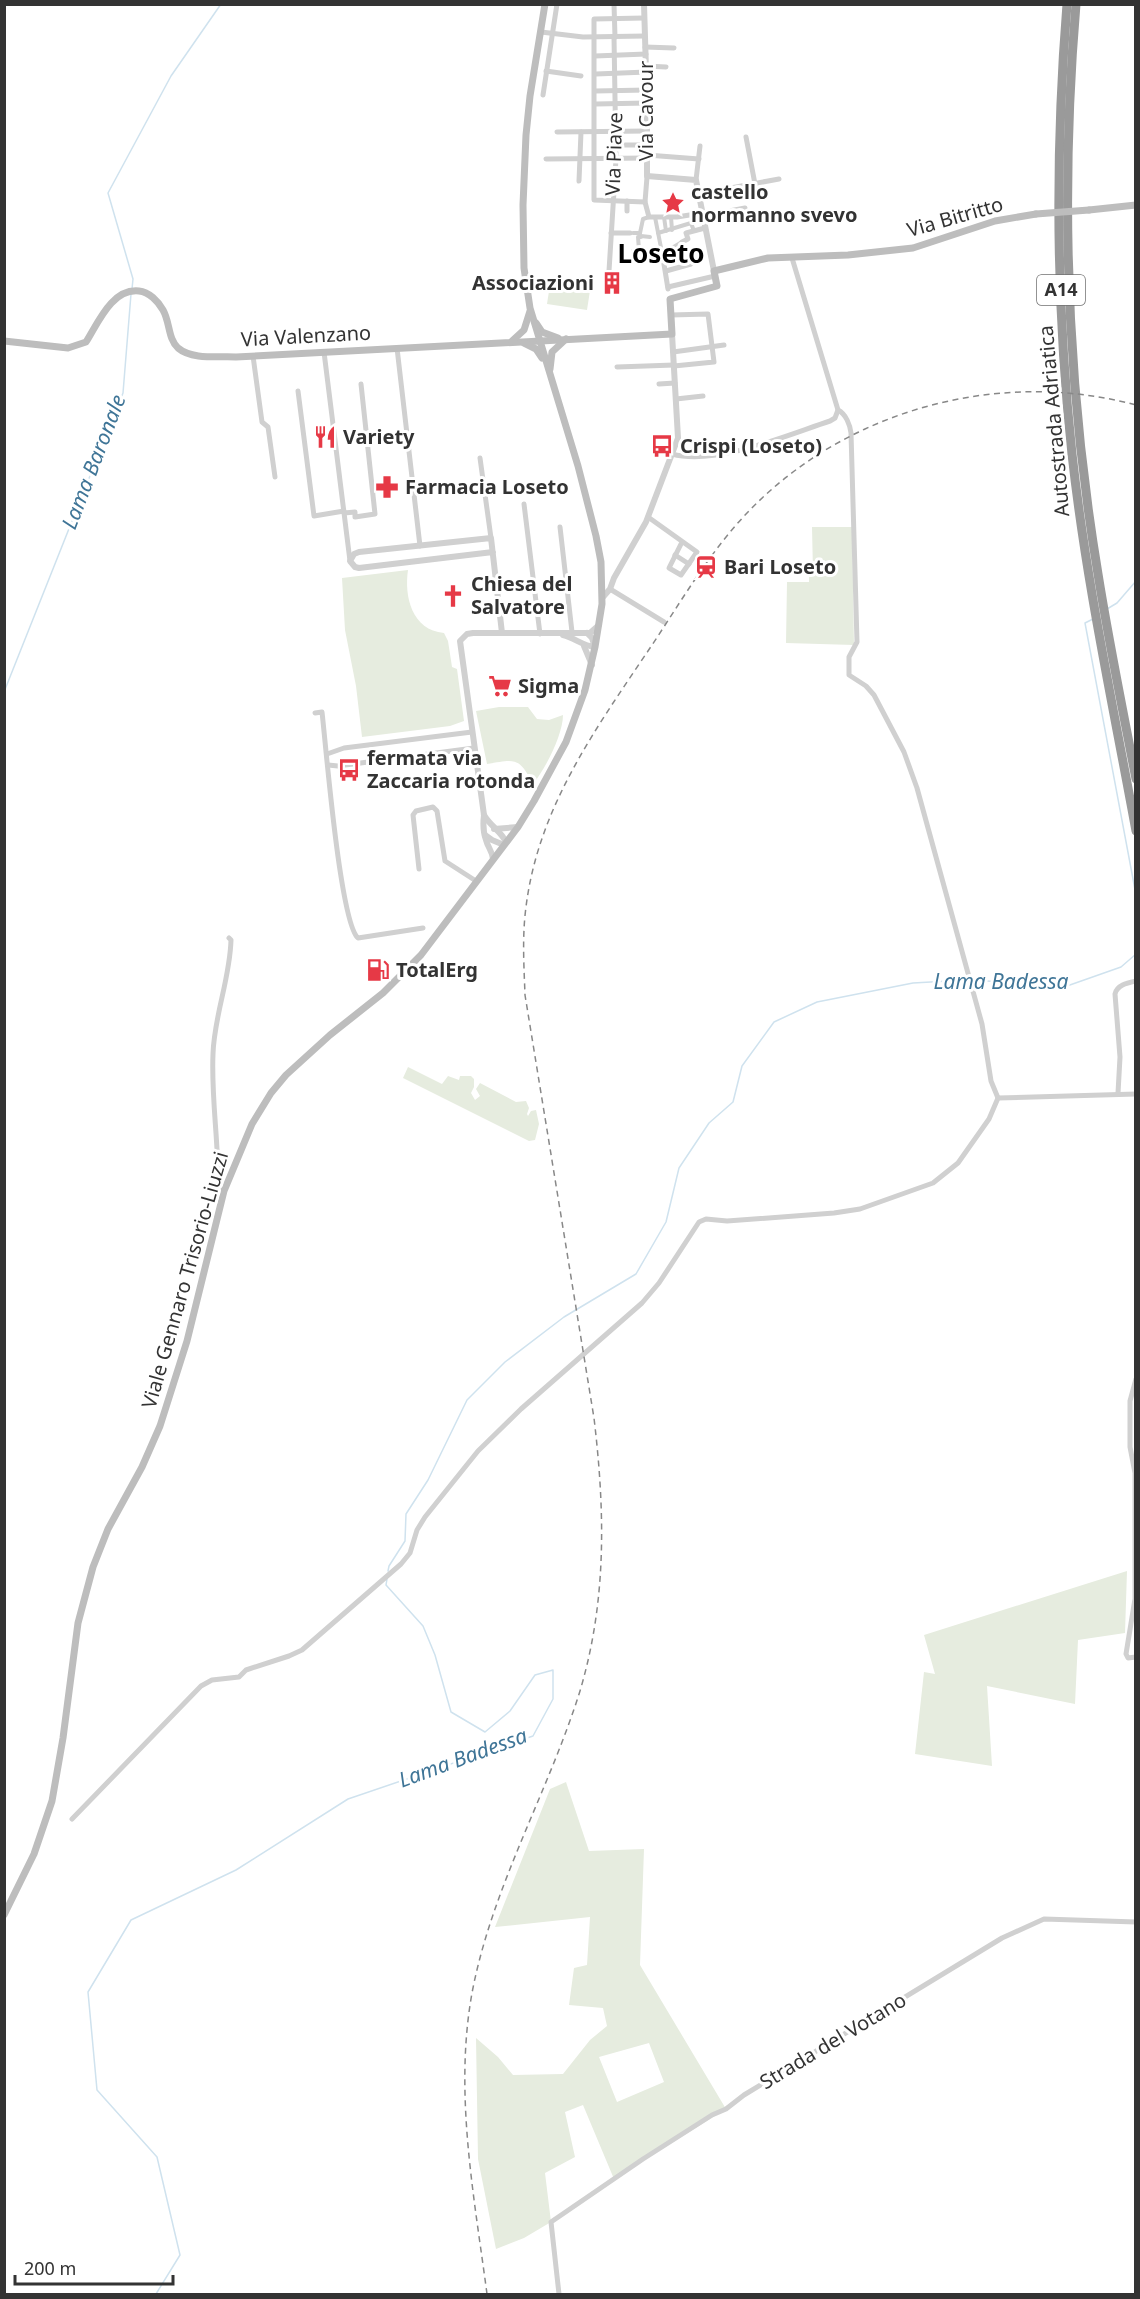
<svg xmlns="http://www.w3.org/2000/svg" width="1140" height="2299" font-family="'Noto Sans',sans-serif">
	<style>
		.green { fill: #e6ecdf; fill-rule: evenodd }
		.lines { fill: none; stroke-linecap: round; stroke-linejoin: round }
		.stream { stroke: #cfe2ee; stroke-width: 1.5 }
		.pedestrian { stroke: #d0d0d0; stroke-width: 4 }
		.minor { stroke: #d0d0d0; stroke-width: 5 }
		.tertiary { stroke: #d0d0d0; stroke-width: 6 }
		.secondary { stroke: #bdbdbd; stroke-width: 7 }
		.motorway { stroke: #9a9a9a; stroke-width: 9 }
		.rail { stroke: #888; stroke-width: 1.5; stroke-dasharray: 6 4.5; stroke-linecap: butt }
		.secondary-bridge { stroke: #bdbdbd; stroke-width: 7 }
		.labels { text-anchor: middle; stroke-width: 6; stroke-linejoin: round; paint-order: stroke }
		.shield { fill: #fff; stroke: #707070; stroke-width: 1.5 }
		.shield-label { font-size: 18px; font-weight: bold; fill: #333 }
		.street-label { font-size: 20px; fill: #333; stroke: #fff }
		.poi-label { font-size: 20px; font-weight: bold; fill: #333; stroke: #fff; text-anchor: start }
		.water-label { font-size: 21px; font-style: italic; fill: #3f7597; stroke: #fff }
		.district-label { font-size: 26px; font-weight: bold; fill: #000; stroke: #fff }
	</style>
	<rect width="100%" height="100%" fill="#fff"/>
	<!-- green -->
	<g class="green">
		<polygon points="551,278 591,284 587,310 547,304"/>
		<polygon points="812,527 852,527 854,645 786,643 787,582 809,582 809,574 813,573"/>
		<path d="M408,570c-4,27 4,60 36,63l4,8 4,26 5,2 7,52 -14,5 -88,11 -6,-51 -11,-56 -3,-52z"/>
		<path d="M499,707h29l9,12 12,1 14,-5c0,19 -17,53 -30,69 -14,-27 -17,-25 -46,-20l-11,-53z"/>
		<polygon points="408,1067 442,1084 448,1076 459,1080 460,1076 471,1076 474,1079 474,1087 471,1093 475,1100 480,1096 476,1089 480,1083 516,1102 526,1101 529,1108 527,1114 528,1116 531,1111 536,1110 539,1124 535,1140 529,1141 403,1078"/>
		<polygon points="1127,1571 1125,1633 1078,1640 1075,1704 987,1686 992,1766 915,1754 924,1672 935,1674 924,1635"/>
		<path d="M566,1782l23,69 55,-2 -4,116 86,144 -112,70 -31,-74 -18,7 10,45 -30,16 6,49 -27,16 -28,11 -18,-90 -2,-121 22,19 15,18 50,-1 27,-34 17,-14 -4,-18 -34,-3 5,-37 13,-3 3,-48 -95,10 55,-138zM649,2043l15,39 -47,20 -18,-45z"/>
	</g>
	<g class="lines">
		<!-- stream -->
		<g class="stream">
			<polyline points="132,289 133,279 108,193 171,76 221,4"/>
			<polyline points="1107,609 1117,603 1136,581"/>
			<polyline points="1093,619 1085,623 1136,895"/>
			<polyline points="4,692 123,393 131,294"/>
			<polyline points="971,980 1067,986 1121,967 1136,954"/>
			<polyline points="388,1571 389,1566 405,1541 406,1514 428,1480 467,1400 505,1362 564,1317 636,1274 666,1222 679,1168 709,1123 733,1102 742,1066 774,1022 817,1002 913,983 966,980"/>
			<polyline points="156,2294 180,2255 157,2157 97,2090 88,1992 131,1920 236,1870 348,1799 533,1736 553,1699 553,1670 535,1675 510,1711 485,1732 451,1712 435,1655 423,1626 386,1585 387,1579"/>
		</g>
		<!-- pedestrian -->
		<g class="pedestrian">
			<polyline points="655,217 663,258"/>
			<polyline points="664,217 666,231"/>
			<polyline points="671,217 672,230"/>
			<polyline points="633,233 640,233"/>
			<polyline points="640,233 643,219 649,217"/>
			<polyline points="658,233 691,223 694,231"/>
			<polyline points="641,236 650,237"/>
			<polyline points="639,250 638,237 641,237"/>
			<polyline points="633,251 661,250"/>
			<polyline points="651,251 651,260"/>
			<polyline points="662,254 682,242"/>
			<polyline points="663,259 675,256"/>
		</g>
		<!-- minor -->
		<g class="minor">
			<polyline points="614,4 615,37"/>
			<polyline points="644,18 594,19 594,200 645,202"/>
			<polyline points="541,32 583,37 645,36"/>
			<polyline points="645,47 674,48"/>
			<polyline points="595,56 646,54"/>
			<polyline points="646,66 666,67"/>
			<polyline points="546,71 581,76"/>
			<polyline points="596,74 647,72"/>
			<polyline points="595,91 647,90"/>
			<polyline points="543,95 557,4"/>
			<polyline points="596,104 647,103"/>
			<polyline points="557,132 647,131"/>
			<polyline points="746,137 755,184"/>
			<polyline points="616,145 647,145"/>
			<polyline points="647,155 699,159"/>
			<polyline points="546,159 647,158"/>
			<polyline points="647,177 645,202 649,217 677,217 702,213"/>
			<polyline points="696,180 700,146"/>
			<polyline points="579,181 581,132"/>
			<polyline points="698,194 779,179"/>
			<polyline points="627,211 627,201"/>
			<polyline points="703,216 745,208"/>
			<polyline points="611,233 630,233"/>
			<polyline points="682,242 688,239 686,233 705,228"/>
			<polyline points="663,258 668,289"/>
			<path d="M792,258l46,152c8,4 12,15 13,23l6,209 -8,15v18l17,11 8,9 30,57 13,36 65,236 9,57 7,17"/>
			<polyline points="609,271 616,159 614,37"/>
			<polyline points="666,271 691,264 698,255"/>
			<polyline points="668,287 715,276"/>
			<polyline points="671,315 708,314 714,362 674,366"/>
			<polyline points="397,348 420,546"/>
			<polyline points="324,352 350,561"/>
			<polyline points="673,352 724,345"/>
			<polyline points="253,356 262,422 268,427 275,477"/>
			<polyline points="617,367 674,365"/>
			<polyline points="659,384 675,383"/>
			<polyline points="298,391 314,516 344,511"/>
			<polyline points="676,399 703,396"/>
			<path d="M672,454c44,12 115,-19 158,-33l5,-3 3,-8"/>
			<polyline points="480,458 491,538"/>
			<polyline points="524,504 540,634"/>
			<polyline points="344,513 355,512 355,517 375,514 361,384"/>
			<polyline points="648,517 697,552 681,575 669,568 682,542"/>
			<polyline points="560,527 572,632"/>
			<polyline points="675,555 689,564"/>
			<polyline points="610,589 664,622"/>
			<path d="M315,713l7,-1c4,34 18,210 36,226l65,-10"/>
			<polyline points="327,754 344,748 472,732"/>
			<polyline points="328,765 338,766 474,748"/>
			<polyline points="419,869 413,815 416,811 433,807 437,811 445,861 476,881"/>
			<path d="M1118,1093l2,-36 -5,-63c2,-9 12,-11 21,-13"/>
			<polyline points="998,1098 1136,1094"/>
			<path d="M224,1191l-6,-3c1,-45 -7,-89 -5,-134 1,-38 17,-75 18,-114l-2,-2"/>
			<polyline points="1136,1379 1130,1401 1130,1447 1135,1473 1135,1599 1126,1654 1128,1658 1136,1657"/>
			<polyline points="72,1819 201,1686 212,1680 239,1677 246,1670 289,1656 302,1650 401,1564 410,1553 417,1530 425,1517 478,1451 521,1409 642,1303 659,1283 699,1222 706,1219 727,1221 834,1213 860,1209 933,1183 958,1163 989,1119 998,1098"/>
			<polyline points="559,2294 551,2222 643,2159 712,2115 726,2109 744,2095 1002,1938 1044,1919 1136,1922"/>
		</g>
		<!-- tertiary -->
		<g class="tertiary">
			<polyline points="644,4 647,103 647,176 696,180 714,271"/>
			<polyline points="493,552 359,568 355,567 350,561 354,554 359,552 491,538 502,633"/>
			<polyline points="603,597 610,589 614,578 646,522 678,438 672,334"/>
			<path d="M563,635c12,3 20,11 32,12l-3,-9 -5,-5"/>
			<polyline points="584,646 592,665"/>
			<path d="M484,815c6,11 17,16 22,27"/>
			<polyline points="494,829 518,827"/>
			<polyline points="485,835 492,840 504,845"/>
			<path d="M493,859c-1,-9 -5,-11 -7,-19 -3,-8 -3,-17 -2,-25l-24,-174 7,-7 6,-1h117l9,-8"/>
		</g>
		<!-- secondary -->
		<g class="secondary">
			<polyline points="1089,210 1136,205"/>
			<polyline points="536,323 542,332 558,338"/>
			<path d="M4,341l64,7 18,-6c12,-19 26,-54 53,-51 10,1 19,10 24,19 7,12 5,29 15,38 14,12 41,8 58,9l436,-23 -2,-35 47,-13 -3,-15 54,-13 80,-3 65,-7 82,-27 41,-7"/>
			<polyline points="512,341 524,330 530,311"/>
			<polyline points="524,343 536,349 542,358"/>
			<polyline points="550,369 552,352 566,339"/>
			<polyline points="4,1915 34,1854 52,1801 63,1738 78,1623 93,1567 108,1529 142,1467 160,1426 187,1341 224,1191 252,1124 271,1093 286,1075 330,1035 383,993 421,955 518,827 534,801 566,742 585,690 595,647 602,604 601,562 596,536 578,466 530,308 524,268 523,205 526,135 530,96 545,4"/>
		</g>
		<!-- motorway -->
		<g class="motorway">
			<path d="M1067,4c-12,150 -11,301 5,450 14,127 41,251 64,377"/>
			<path d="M1076,4c-16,190 -9,383 22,570 11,69 25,137 38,205"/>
		</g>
		<!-- rail -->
		<path class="rail" d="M487,2294c-13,-99 -33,-201 -15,-301 20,-106 76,-200 108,-302 27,-91 25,-180 14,-273l-69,-423c-1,-29 -3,-58 1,-88 12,-98 68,-176 122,-256 31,-46 60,-97 99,-138 98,-103 251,-145 389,-108"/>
		<!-- secondary-bridge -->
		<polyline class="secondary-bridge" points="1036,214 1089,210"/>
	</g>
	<!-- icons -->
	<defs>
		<g id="sight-bare" transform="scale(1.8)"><path d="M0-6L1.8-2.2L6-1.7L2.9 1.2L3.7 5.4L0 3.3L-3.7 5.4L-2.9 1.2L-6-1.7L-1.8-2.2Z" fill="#e63946" stroke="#fff" stroke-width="2.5" paint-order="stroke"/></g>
		<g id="building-bare" transform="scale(1.8)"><path d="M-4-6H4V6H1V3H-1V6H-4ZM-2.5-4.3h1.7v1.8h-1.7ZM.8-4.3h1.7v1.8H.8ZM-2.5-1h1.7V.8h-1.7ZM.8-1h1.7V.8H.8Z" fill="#e63946" stroke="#fff" stroke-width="2.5" paint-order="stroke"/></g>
		<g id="restaurant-bare" transform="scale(1.8)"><path d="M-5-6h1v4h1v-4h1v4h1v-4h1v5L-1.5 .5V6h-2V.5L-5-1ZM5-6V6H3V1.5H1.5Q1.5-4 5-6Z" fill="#e63946" stroke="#fff" stroke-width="2.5" paint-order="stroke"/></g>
		<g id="bus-bare" transform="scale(1.8)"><path d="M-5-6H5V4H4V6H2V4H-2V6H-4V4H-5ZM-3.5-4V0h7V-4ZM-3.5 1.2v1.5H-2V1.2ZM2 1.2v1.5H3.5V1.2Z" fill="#e63946" stroke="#fff" stroke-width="2.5" paint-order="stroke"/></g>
		<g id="pharmacy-bare" transform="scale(1.8)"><path d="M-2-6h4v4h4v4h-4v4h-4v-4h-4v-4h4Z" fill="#e63946" stroke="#fff" stroke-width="2.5" paint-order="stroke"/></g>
		<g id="station-bare" transform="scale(1.8)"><path d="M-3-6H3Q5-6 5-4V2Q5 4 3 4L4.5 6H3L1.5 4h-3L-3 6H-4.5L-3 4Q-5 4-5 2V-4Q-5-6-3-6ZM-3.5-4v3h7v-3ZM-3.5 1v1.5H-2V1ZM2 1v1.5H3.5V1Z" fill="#e63946" stroke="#fff" stroke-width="2.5" paint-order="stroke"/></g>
		<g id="church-bare" transform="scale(1.8)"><path d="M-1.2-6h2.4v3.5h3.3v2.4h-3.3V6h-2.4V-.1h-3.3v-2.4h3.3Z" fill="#e63946" stroke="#fff" stroke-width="2.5" paint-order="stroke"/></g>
		<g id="supermarket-bare" transform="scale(1.8)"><path d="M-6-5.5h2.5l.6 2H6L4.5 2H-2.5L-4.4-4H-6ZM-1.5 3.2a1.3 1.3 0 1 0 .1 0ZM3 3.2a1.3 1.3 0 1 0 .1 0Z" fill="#e63946" stroke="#fff" stroke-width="2.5" paint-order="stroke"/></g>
		<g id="fuel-bare" transform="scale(1.8)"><path d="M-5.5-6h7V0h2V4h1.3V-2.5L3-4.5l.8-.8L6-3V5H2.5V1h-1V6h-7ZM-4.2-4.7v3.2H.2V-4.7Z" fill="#e63946" stroke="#fff" stroke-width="2.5" paint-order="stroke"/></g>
	</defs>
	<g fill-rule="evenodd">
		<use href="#sight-bare" x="673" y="203"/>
		<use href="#building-bare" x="612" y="283"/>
		<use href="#restaurant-bare" x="325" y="437"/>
		<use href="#bus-bare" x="662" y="446"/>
		<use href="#pharmacy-bare" x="387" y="487"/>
		<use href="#station-bare" x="706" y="567"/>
		<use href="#church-bare" x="453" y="596"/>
		<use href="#supermarket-bare" x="500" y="686"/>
		<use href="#bus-bare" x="349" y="770"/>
		<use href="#fuel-bare" x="378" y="970"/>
	</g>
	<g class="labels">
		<!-- shield labels -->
		<rect class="shield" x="1037" y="275" width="48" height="30" rx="4.5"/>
		<g class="shield-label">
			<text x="1061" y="296">A14</text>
		</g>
		<!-- street labels -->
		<g class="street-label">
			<text transform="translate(646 111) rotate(-90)" y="7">Via Cavour</text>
			<text transform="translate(614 154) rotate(-88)" y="7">Via Piave</text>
			<text transform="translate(955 217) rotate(-16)" y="7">Via Bitritto</text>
			<text transform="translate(306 336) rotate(-3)" y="7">Via Valenzano</text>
			<text transform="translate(1054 421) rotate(-95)" y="7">Autostrada Adriatica</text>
			<text transform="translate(185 1280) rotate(-74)" y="7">Viale Gennaro Trisorio-Liuzzi</text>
			<text transform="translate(833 2041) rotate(-31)" y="7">Strada del Votano</text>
		</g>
		<!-- poi labels -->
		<g class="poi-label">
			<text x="691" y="199">castello<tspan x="691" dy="23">normanno svevo</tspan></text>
			<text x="594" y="290" text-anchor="end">Associazioni</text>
			<text x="343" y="444">Variety</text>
			<text x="680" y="453">Crispi (Loseto)</text>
			<text x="405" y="494">Farmacia Loseto</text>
			<text x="724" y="574">Bari Loseto</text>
			<text x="471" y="591">Chiesa del<tspan x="471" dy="23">Salvatore</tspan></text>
			<text x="518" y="693">Sigma</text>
			<text x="367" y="765">fermata via<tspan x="367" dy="23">Zaccaria rotonda</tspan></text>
			<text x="396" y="977">TotalErg</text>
		</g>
		<!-- water labels -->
		<g class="water-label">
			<text transform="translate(94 462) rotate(-69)" y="7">Lama Baronale</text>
			<text x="1001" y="989">Lama Badessa</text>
			<text transform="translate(463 1758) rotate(-20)" y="7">Lama Badessa</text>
		</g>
		<!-- district labels -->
		<g class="district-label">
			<text x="661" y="263">Loseto</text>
		</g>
	</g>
	<!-- border -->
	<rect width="1140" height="2299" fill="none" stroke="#333333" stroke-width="12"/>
	<!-- scale -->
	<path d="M15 2275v9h158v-9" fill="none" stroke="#333333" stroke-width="3"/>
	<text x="24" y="2275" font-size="18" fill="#333333" stroke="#ffffff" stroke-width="4.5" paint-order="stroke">200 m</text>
</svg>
